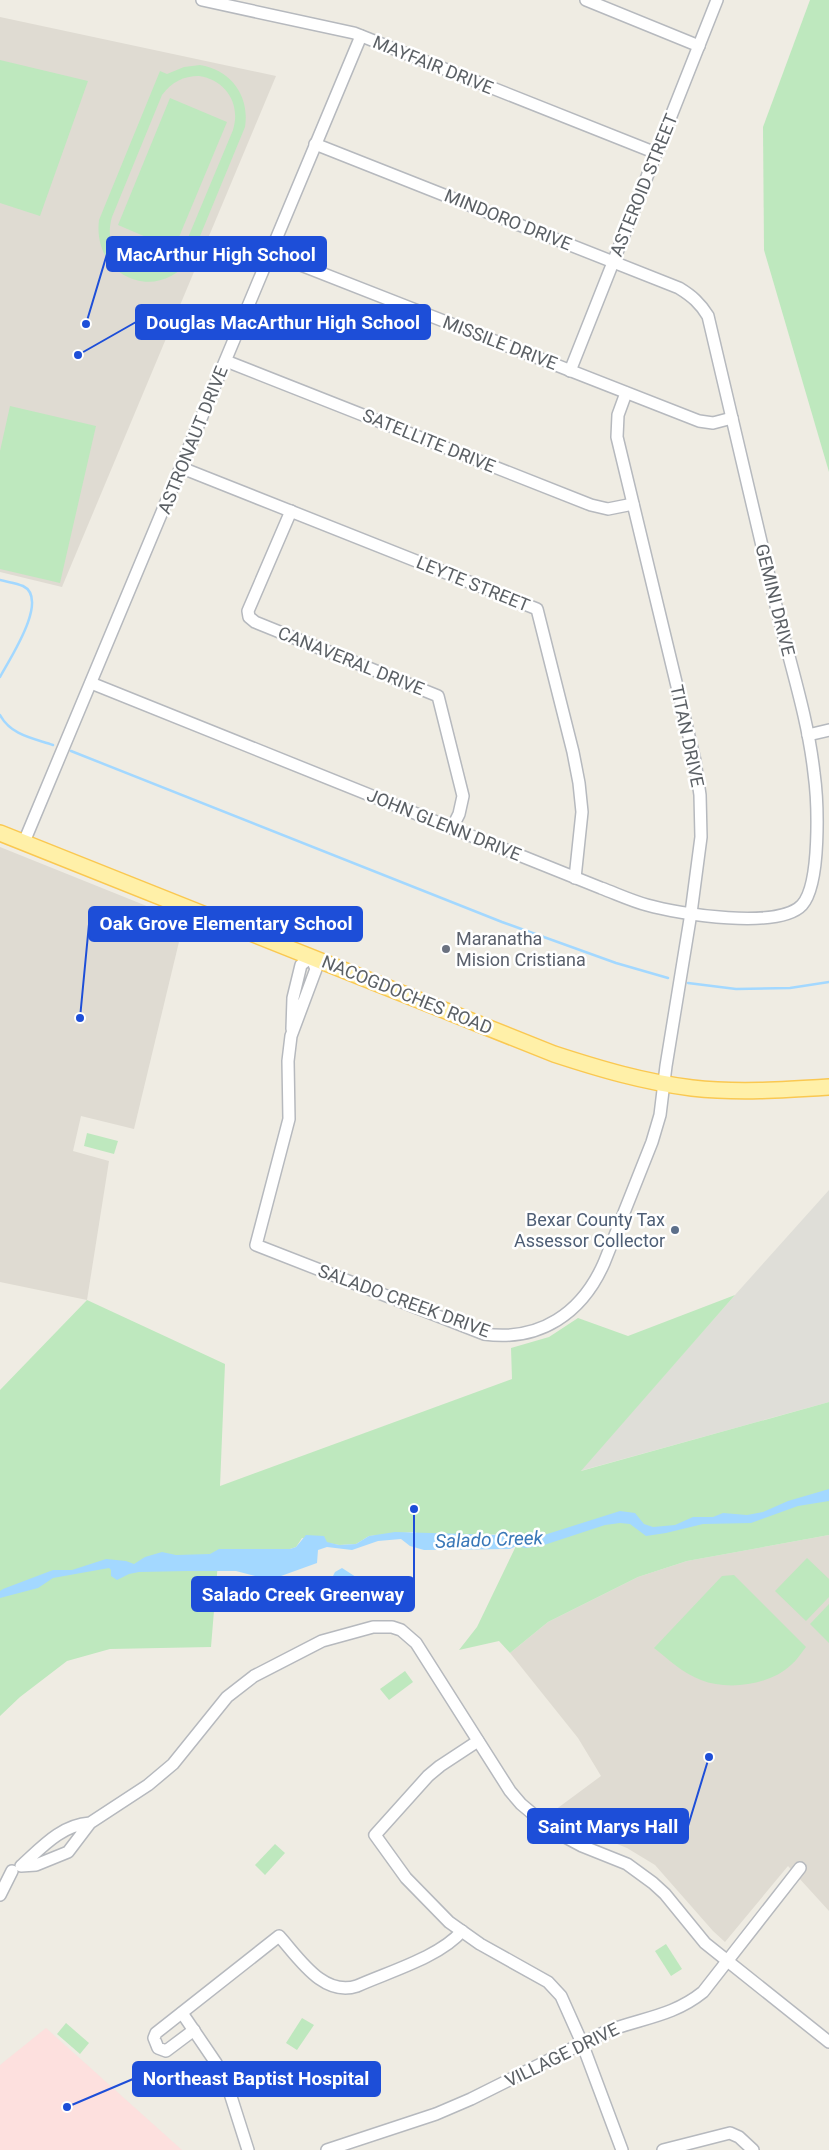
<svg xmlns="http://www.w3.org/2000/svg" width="829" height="2150" font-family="Roboto,sans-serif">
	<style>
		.industrial { fill: #dfded8 }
		.education { fill: #dfdbd2 }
		.medical { fill: #fde0de }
		.green { fill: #bee8be; fill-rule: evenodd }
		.water { fill: #a3d8ff }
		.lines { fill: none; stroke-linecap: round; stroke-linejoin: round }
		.stream { stroke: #a3d8ff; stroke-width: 2.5 }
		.minor-casing { stroke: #b6b9be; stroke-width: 14 }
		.major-casing { stroke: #fac851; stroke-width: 18 }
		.minor { stroke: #fff; stroke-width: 11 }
		.major { stroke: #fff0a8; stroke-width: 15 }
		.worship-dot { fill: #6b7280; stroke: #fff; stroke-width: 2 }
		.service-dot { fill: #5c6f8a; stroke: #fff; stroke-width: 2 }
		.labels { text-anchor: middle; stroke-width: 5; stroke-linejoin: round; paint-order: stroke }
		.street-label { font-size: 18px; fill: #5b6065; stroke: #fff }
		.worship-label { font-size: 18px; fill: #5b616d; stroke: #fff; text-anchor: start }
		.service-label { font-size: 18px; fill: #4e5e75; stroke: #fff; text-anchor: end }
		.water-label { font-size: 19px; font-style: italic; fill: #3978b8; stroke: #fff }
		.leader { fill: none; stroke: #1d4ed8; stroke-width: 2 }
		.callout-dot { fill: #1d4ed8; stroke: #fff; stroke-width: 2 }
		.callout { fill: #1d4ed8; stroke: #1d4ed8; stroke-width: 2 }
		.callout-label { font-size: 19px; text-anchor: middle; font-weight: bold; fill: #fff }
	</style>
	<rect width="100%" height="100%" fill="#efece3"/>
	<!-- industrial -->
	<polygon class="industrial" points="829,1190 829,1402 580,1471 735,1295"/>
	<!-- education -->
	<g class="education">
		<polygon points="0,17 276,76 62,587 0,572"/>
		<polygon points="0,847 184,921 134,1129 81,1116 73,1151 109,1161 87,1300 0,1282"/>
		<polygon points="829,1535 829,1911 788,1866 725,1942 713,1931 655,1865 627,1848 585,1831 551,1813 601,1776 578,1738 510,1653 548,1622 638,1577 687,1561"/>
	</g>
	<!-- medical -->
	<polygon class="medical" points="46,2028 182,2150 0,2150 0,2065"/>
	<!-- green -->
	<g class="green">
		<polygon points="810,0 829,0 829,472 764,250 763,127"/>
		<polygon points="0,60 88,81 40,216 0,203"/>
		<path d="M200,65c31,5 50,31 45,62l-54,131c-33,47 -99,19 -92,-38l61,-149 7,3 17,-7zM199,76c27,4 42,28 34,54l-51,122c-28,40 -84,12 -70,-35l50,-122c10,-13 21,-19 37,-19z"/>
		<polygon points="170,98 227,122 174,249 118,225"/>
		<polygon points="10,406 96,426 60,583 0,569 0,451"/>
		<polygon points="87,1133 118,1141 114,1154 84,1146"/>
		<polygon points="735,1295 581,1471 829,1402 829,1535 687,1561 638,1577 548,1622 510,1653 499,1641 459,1650 477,1627 516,1546 519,1534 450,1535 421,1534 413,1532 369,1536 356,1544 339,1545 302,1538 296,1547 290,1549 219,1550 211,1647 110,1649 67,1661 20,1697 0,1716 0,1390 87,1300 225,1364 220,1486 512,1379 511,1348 549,1337 578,1318 628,1336"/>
		<polygon points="807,1558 829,1579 829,1597 806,1621 775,1591"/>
		<path d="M734,1575l72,72c-5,6 -9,13 -15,18 -21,20 -63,26 -90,15 -17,-6 -33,-21 -47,-32l68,-72z"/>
		<polygon points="829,1604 829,1643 810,1624"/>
		<polygon points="405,1671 413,1682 389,1700 380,1689"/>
		<polygon points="275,1844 285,1853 265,1875 255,1865"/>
		<polygon points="666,1944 682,1969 671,1976 655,1951"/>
		<polygon points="302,2018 314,2025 297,2050 286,2043"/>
		<polygon points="66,2023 89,2043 80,2054 57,2034"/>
	</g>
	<!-- water -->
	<g class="water">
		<polygon points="829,1489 829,1501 798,1506 751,1523 703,1524 666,1533 646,1536 630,1524 620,1523 605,1525 541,1546 526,1548 516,1546 510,1549 424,1550 410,1546 401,1539 378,1541 352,1550 327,1547 318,1550 317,1563 281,1576 259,1577 236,1571 188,1571 139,1572 129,1574 117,1580 111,1576 111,1570 109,1568 53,1578 38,1588 0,1598 0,1591 3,1589 53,1570 72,1570 106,1559 126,1561 134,1564 145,1557 162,1552 176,1555 210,1554 219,1549 290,1549 296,1547 306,1535 324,1536 327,1542 339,1545 356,1544 369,1536 395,1532 541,1536 620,1511 635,1513 644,1524 653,1527 675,1525 693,1517 713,1517 723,1513 747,1515 763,1512 788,1501"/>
		<path d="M342,1568l14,9 5,11 -10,10c-10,0 -16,-11 -19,-20l3,-6z"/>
	</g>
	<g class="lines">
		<!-- stream -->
		<g class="stream">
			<path d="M0,580c7,2 16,3 23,6 27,13 -14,74 -23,91"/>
			<path d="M0,715c11,20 32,23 53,30"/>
			<polyline points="71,751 502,922 616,963 668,978"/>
			<polyline points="688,983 736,989 790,988 829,982"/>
		</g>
		<!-- minor casing -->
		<g class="minor-casing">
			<g id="minor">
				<polyline points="202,0 354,33 656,153"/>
				<polyline points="586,0 699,46"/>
				<polyline points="270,253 699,421 713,423 732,418"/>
				<polyline points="226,361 591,505 608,509 633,504"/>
				<polyline points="570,371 717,0"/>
				<polyline points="182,468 537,609 573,752 579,783 582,812 575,878"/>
				<polyline points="291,511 248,611 249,617 255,622 438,696 463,796 459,814 452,828"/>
				<path d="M91,683l510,205c16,6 31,13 46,17 32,9 132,25 155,0 19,-21 16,-103 12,-132 -6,-54 -23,-106 -36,-159 -23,-99 -47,-198 -70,-298 -8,-13 -16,-20 -29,-28l-364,-144"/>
				<polyline points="808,735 829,730"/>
				<polyline points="24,842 361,36"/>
				<path d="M292,1029l1,-31 8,-33 10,-8 5,12 -25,67 -3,25 1,58 -33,126 228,89c56,8 98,-21 120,-71l48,-121 8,-27 6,-49 25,-153 10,-76 -1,-42 -5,-34 -78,-324 1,-22 8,-22"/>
				<polyline points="478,1741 440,1766 428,1776 375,1835 406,1878 449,1922 480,1944 548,1982 561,1996 582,2043 622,2150"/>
				<path d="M90,1823c-29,2 -48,24 -69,43l15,-1 32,-13 22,-29 58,-38 25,-21 54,-67 27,-21 68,-35 51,-14h19l9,3 15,13 94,148 11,13 31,26 30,16 45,18 26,19 12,11 40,49 124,99"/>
				<polyline points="0,1895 12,1871"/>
				<polyline points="182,2013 216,2063 227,2084 248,2150"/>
				<path d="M194,2030l-28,21 -8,-3 -4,-10 2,-5 123,-97c20,22 44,61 78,50 31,-14 83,-29 105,-55"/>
				<path d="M327,2150l109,-36 35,-15 134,-67c35,-14 67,-15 98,-40l97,-124"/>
				<polyline points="663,2150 730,2133 739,2137 753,2150"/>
			</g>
		</g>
		<!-- major casing -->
		<g class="major-casing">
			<path id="major" d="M0,833l554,221c46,15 90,28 138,34 45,5 91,2 137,-1"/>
		</g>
		<!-- minor -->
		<use href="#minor" class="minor"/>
		<!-- major -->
		<use href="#major" class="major"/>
	</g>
	<!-- markers -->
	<circle class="worship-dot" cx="446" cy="949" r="5"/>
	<circle class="service-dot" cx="675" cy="1230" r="5"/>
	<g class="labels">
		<!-- street labels -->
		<g class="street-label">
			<text transform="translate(433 65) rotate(22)" y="6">MAYFAIR DRIVE</text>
			<text transform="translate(644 185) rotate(-68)" y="6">ASTEROID STREET</text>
			<text transform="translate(508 220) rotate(22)" y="6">MINDORO DRIVE</text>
			<text transform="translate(500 343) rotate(21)" y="6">MISSILE DRIVE</text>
			<text transform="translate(193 440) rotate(-68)" y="6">ASTRONAUT DRIVE</text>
			<text transform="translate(429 441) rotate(22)" y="6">SATELLITE DRIVE</text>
			<text transform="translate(473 584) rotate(22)" y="6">LEYTE STREET</text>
			<text transform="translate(775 600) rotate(76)" y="6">GEMINI DRIVE</text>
			<text transform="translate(351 661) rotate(22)" y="6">CANAVERAL DRIVE</text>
			<text transform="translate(687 736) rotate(78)" y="6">TITAN DRIVE</text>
			<text transform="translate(444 825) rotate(22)" y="6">JOHN GLENN DRIVE</text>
			<text transform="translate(407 995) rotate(22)" y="6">NACOGDOCHES ROAD</text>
			<text transform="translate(404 1301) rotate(20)" y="6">SALADO CREEK DRIVE</text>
			<text transform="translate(562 2055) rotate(-26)" y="6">VILLAGE DRIVE</text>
		</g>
		<!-- worship labels -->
		<g class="worship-label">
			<text x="456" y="945">Maranatha<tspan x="456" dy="21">Mision Cristiana</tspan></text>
		</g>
		<!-- service labels -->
		<g class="service-label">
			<text x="665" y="1226">Bexar County Tax<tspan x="665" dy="21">Assessor Collector</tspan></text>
		</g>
		<!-- water labels -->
		<g class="water-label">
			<text transform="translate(489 1539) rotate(-2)" y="7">Salado Creek</text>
		</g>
	</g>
	<!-- callouts -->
	<path class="leader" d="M86 324L107 254M78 355L136 322M80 1018L89 924M414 1509L414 1594M709 1757L688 1826M67 2107L133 2079"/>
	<g class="callout-dot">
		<circle cx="86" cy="324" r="5"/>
		<circle cx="78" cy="355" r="5"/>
		<circle cx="80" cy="1018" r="5"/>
		<circle cx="414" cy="1509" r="5"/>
		<circle cx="709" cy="1757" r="5"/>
		<circle cx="67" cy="2107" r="5"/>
	</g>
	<g class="callout">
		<rect x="107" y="237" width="219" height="34" rx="5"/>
		<rect x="136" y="305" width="294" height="34" rx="5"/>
		<rect x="89" y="907" width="273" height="34" rx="5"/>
		<rect x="192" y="1577" width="222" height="34" rx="5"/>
		<rect x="528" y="1809" width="160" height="34" rx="5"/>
		<rect x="133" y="2062" width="247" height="34" rx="5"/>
	</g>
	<g class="callout-label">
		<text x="216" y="261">MacArthur High School</text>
		<text x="283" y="329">Douglas MacArthur High School</text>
		<text x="226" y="930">Oak Grove Elementary School</text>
		<text x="303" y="1601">Salado Creek Greenway</text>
		<text x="608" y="1833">Saint Marys Hall</text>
		<text x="256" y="2085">Northeast Baptist Hospital</text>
	</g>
</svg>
